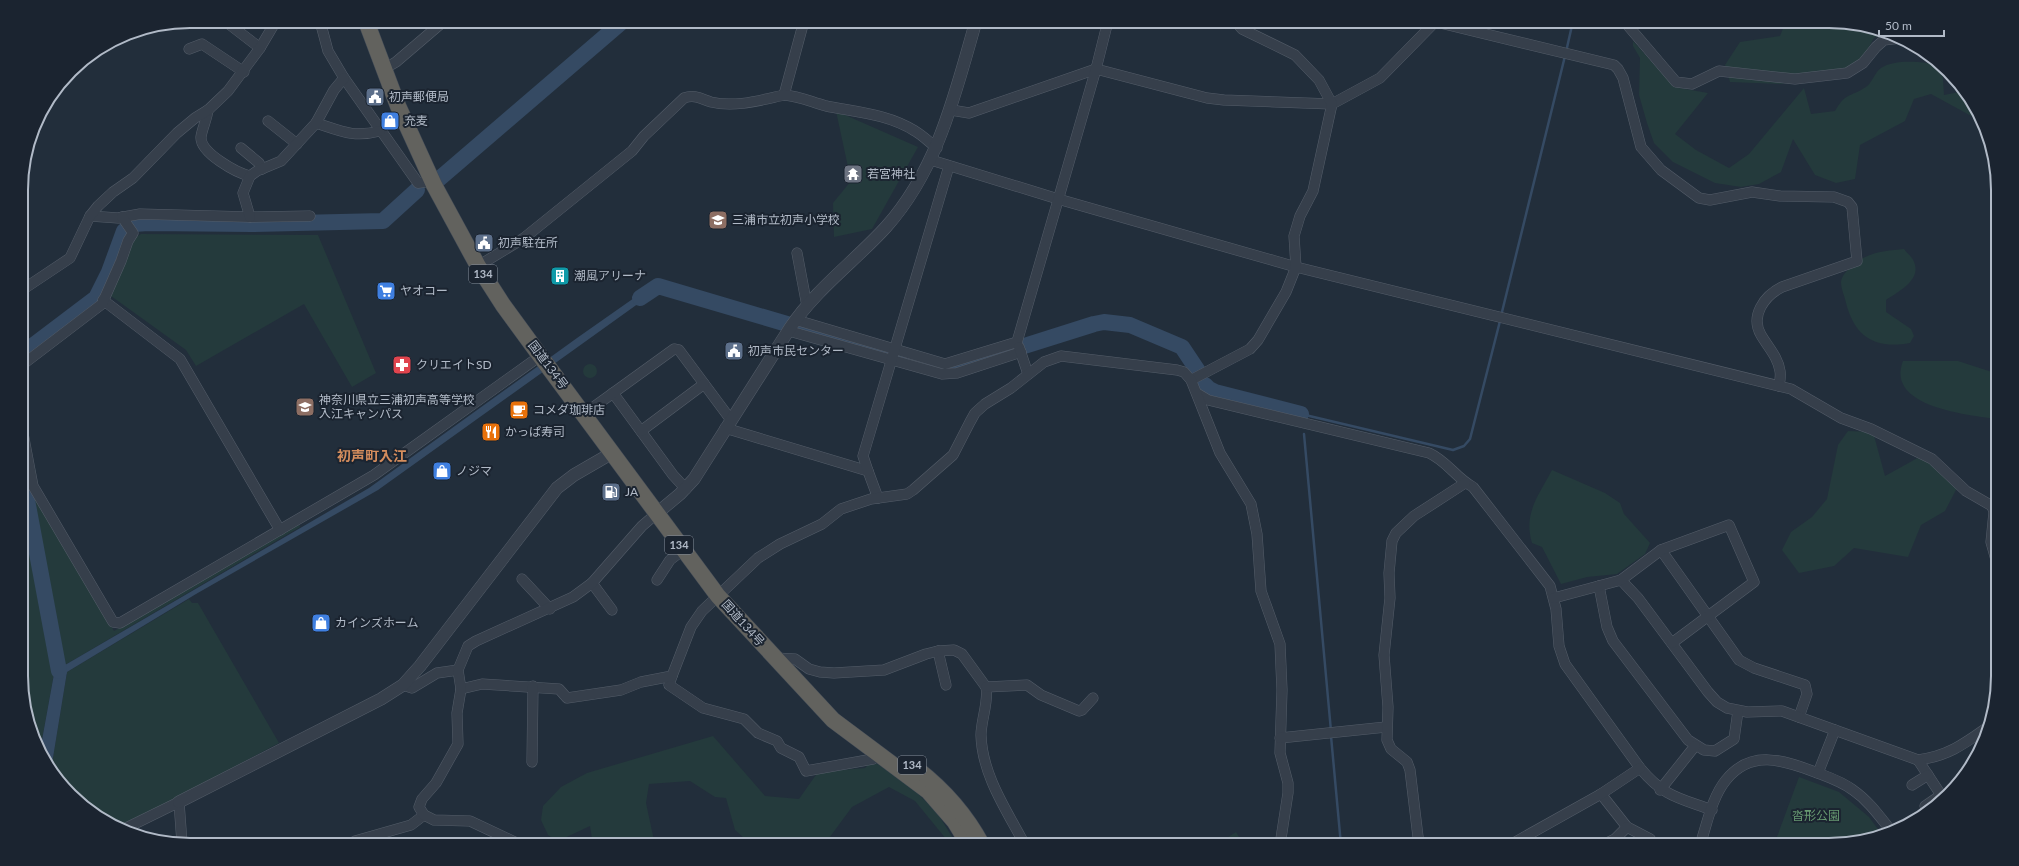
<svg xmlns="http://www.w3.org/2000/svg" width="2019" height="866" font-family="Lato,'Noto Sans JP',sans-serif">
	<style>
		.green { fill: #243a3c }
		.water { fill: #354a63 }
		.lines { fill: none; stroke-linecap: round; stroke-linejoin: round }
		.stream { stroke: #354a63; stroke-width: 2.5 }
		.river { stroke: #354a63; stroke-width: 16 }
		.minor-casing { stroke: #545d69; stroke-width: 11 }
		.tertiary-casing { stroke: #545d69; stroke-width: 13 }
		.trunk-casing { stroke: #414a56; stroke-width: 17 }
		.minor { stroke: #363f4b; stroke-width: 10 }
		.tertiary { stroke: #363f4b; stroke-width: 12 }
		.trunk { stroke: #62625e; stroke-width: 16 }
		.labels { text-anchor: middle; stroke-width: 4; stroke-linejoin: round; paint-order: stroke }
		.shield { fill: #1b2430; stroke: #848d9a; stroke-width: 1 }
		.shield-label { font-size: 11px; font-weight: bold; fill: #b1bac7 }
		.poi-label { font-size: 12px; fill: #b1bac7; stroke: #1b2430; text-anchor: start }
		.street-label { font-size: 12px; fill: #b1bac7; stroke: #1b2430 }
		.park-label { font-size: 12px; fill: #679971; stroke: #1b2430 }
		.quarter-label { font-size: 14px; font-weight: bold; fill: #d58d5d; stroke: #1b2430 }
		.rim { fill: none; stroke: #b1bac7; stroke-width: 2 }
	</style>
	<rect width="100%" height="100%" fill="#222e3b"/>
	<!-- green -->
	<g class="green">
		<polygon points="1786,21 1829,21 1883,32 1874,38 1865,54 1852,69 1800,78 1781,84 1730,82 1725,65 1740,42 1780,36"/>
		<path d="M1633,41l41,46 34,6 -33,41 21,16 33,18 20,-14 55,-66 7,26 24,-3c11,-19 14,-13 31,-24 6,-4 9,-15 15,-19 15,-10 45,-6 61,-2l2,29 21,-4 19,32 -53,-29 -17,5 -9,22 -45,24 -5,34 -19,4 -21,-8 -22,-36 -12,33 -22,12 -18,3 -26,-4 -42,-21 -19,-19 -7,-20 -8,-28 1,-37 -7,-12z"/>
		<polygon points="836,111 918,147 872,229 834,237 833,203 851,181"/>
		<polygon points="141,234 318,235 376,373 352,387 304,304 196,366 186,350 111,296 134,238"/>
		<path d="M1904,249c3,4 9,9 10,13 8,18 -16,30 -28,38v12l25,17 3,7 -4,7c-34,6 -55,-5 -64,-40 -1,-6 -5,-14 -5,-21 1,-7 5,-10 10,-15 15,-15 33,-16 53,-18z"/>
		<path d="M1903,361h55l37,12 2,1v45c-29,-4 -112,-12 -94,-58z"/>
		<circle cx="590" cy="371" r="7"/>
		<polygon points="1848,431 1873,432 1885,476 1923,455 1958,486 1945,511 1921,525 1908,557 1854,548 1834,566 1799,573 1782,550 1791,532 1812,517 1827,499 1838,445"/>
		<path d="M1552,470l53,23 15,10 4,11 26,29 -5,11 -28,20 -30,3 -26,7 -19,-37 -10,-4c-9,-30 7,-48 20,-73z"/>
		<polygon points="28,486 114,631 299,524 300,527 65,665 62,664"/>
		<polygon points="22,491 56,663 40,751 34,741 22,698"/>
		<path d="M189,599l3,4h6l81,140 -123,65 -40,19c-25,-15 -50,-31 -65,-57l16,-98z"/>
		<polygon points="713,736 765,796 799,799 818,772 865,768 872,761 905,780 938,814 957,845 951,845 915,801 889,787 852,807 824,845 752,845 735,830 726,798 715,797 690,781 649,784 646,803 655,845 593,845 590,826 558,841 548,835 541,820 543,806 561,787 587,773"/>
		<polygon points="1799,777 1839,792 1869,817 1883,836 1840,845 1774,845"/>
		<polygon points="1236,832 1244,845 1216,845"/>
	</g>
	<!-- water -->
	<polygon class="water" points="657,285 660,288 378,490 196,594 67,672 51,770 40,751 56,663 65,665 369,488 577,338 644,291"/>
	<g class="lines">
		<!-- stream -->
		<g class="stream">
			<polyline points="1566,52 1573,21"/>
			<polyline points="1501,316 1565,56"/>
			<polyline points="1302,417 1301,414 1453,450 1464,446 1470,439 1500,321"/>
			<polyline points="1304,434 1331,731"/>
			<polyline points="1331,736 1341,845"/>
		</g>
		<!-- river -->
		<g class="river">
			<polyline points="439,179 623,21"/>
			<polyline points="640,298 658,286 899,357"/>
			<polyline points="22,354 96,298 109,272 124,231 134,224 148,223 252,224 383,221 417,190"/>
			<polyline points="933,367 943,369 955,368 1094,324 1104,322 1130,325 1182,347 1198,371"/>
			<polyline points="1205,385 1209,389 1215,392 1301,414"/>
			<polyline points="22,473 59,671"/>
		</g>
		<!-- minor casing -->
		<g class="minor-casing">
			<g id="minor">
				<polyline points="225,21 260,48"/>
				<polyline points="320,21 328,51 344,78 418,183 432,181"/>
				<polyline points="1624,21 1676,82 1692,84 1719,71 1795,79 1847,73 1863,63 1876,47 1884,40 1901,38"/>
				<path d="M1436,22l178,43 4,4 5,9 18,69 20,23 38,28 11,2 42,-8 28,4 54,1 14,5 4,5 5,54 -75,26c-18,9 -32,29 -21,48 7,12 17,22 19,36 1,5 0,10 -1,15"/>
				<polyline points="189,49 202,44 244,72"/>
				<polyline points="384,69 396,62 444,21"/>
				<polyline points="784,95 804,21"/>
				<path d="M208,110c-1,9 -6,19 -7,27 -1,16 36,36 49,39"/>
				<polyline points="951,110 969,113 1096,69 1207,98 1224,100 1332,104 1380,78 1436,21"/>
				<polyline points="268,121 297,144"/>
				<path d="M316,123c25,8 37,15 64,8"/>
				<polyline points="241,148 259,163 262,169"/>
				<polyline points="931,160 1058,199 1296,267 1791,389 1841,418 1871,429 1932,459 1966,491 1992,506 1994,512 1991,542 1998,567"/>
				<polyline points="90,216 118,218 140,214 250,217 310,216"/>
				<polyline points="250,217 243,193 250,176 257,171 281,161 316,123 334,90 344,78"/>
				<polyline points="797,253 807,306"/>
				<path d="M478,266l46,-28 108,-87 12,-15 40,-38c11,-4 17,1 27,4 24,6 50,-2 73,-7 15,1 27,7 42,11 30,6 62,8 89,25 7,4 14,11 22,17"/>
				<polyline points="22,290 70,258 90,216 98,206 113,192 133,178 177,133 195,118 208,110 228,91 260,48 276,21"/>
				<polyline points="103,300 180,359 280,530"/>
				<polyline points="796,320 945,364 1017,342 1096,69 1108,21"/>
				<polyline points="789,331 942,374 957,373 1021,352"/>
				<polyline points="1019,347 1028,374"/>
				<polyline points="22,365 102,304 121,261 128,241 133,233 122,217"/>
				<polyline points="1191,380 1250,349 1258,340 1286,292 1296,267 1294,236 1300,216 1313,191 1332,104 1319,80 1295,55 1242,29 1235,21"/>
				<polyline points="613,393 673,475 686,489"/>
				<path d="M1198,394l10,6 221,53c18,8 27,25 44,34l77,99 6,23 3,37 6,18 75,104c24,29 39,30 72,42"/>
				<polyline points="584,414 674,349 679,350 731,420"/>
				<polyline points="22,428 33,486 113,622 120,623 374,475 540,356"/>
				<polyline points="725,428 868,471 878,498"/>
				<polyline points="641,431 704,384"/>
				<polyline points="868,471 863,456 949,166"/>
				<polyline points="1661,550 1739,660 1754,668 1805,685 1807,694 1799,717"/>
				<polyline points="522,579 550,609"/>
				<polyline points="657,580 670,560 683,550"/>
				<path d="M1621,580l17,18 70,94 9,10 10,6 20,4 35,-1 136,49c30,-4 46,-16 70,-33"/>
				<polyline points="592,583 612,610"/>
				<polyline points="1599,586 1607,627 1613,641 1688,740 1704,750 1715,751 1734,739 1738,711"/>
				<polyline points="1554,598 1621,580 1661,550 1729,525 1754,582 1672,643"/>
				<polyline points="938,651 946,685"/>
				<path d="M775,658l20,1 14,10 11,3 14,1 50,-3 42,-16 12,-3 16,-1 8,4 24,33c3,14 -5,33 -5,48 1,40 26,76 44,110"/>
				<polyline points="672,676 669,685 703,708 744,719 758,733 777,741 781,748 799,757 806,771 873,759 878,755"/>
				<polyline points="403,685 412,688 437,673 458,670"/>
				<polyline points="986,687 1027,685 1041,695 1079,711 1082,710 1093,698"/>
				<polyline points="461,689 482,684 559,689 567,698 621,690 641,682 672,676 691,627 702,611 758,558 780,544 822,524 841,509 871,499 907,494 913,490 953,455 970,422 975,413 985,404 1011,388 1044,362 1061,356 1177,370 1184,372 1191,380 1220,453 1251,504 1257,534 1261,591 1280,644 1282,690 1280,753 1288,783 1288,793 1280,845"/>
				<polyline points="1280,738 1386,727"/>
				<polyline points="1918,760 1943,798"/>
				<polyline points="532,762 533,686"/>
				<polyline points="1818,773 1835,730"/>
				<polyline points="1912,785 1928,775"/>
				<polyline points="1660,790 1695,746"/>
				<polyline points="1601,794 1627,827 1650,839 1648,845"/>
				<polyline points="1925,806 1941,795"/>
				<polyline points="122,830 179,802 182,843"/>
				<polyline points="350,845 355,841 411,825 424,815"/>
				<polyline points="521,845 470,821 434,820 424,815 419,807 422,799 436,783 458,744 457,713 461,689 458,670 468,646 476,641 573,597 592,583 642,526 656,514"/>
				<polyline points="1419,845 1410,770 1407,762 1391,749 1387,740 1388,707 1384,655 1390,598 1389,573 1392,541 1396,533 1414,516 1465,483"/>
				<polyline points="1510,845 1601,794 1640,768"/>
				<polyline points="1603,845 1615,839 1627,827"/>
				<path d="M1700,845c7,-21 12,-48 26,-65 25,-31 57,-20 89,-8 13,5 26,9 38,18 16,11 27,27 39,42"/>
			</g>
		</g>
		<!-- tertiary casing -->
		<g class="tertiary-casing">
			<g id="tertiary">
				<path d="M656,514l24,-20 14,-15 96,-151c26,-39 65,-67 96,-101 52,-58 69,-133 90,-206"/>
				<polyline points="179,802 381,699 403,685 420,666 557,488 574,475 612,453"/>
			</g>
		</g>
		<!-- trunk casing -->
		<g class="trunk-casing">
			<g id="trunk">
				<polyline points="366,21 398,106 434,185 478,266 503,305 541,357 718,596 833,720 928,791 955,822 969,845"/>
				<path d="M917,769c27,21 49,46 65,76"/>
			</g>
		</g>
		<!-- minor -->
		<use href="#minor" class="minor"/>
		<!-- tertiary -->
		<use href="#tertiary" class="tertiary"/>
		<!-- trunk -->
		<use href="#trunk" class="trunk"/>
	</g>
	<!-- icons -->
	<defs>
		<g id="civic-square" transform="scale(1)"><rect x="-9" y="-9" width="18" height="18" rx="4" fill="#5c6f8a" stroke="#1b2430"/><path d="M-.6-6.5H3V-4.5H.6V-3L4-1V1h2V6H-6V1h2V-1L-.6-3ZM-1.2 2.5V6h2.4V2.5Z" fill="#fff"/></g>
		<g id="shop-square" transform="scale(1)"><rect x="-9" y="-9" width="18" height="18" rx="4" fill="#3f7fe0" stroke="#1b2430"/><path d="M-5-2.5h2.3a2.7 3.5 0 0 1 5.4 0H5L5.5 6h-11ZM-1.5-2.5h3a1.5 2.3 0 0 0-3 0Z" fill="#fff"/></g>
		<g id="temple-square" transform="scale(1)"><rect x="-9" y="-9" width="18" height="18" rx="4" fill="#6b7280" stroke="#1b2430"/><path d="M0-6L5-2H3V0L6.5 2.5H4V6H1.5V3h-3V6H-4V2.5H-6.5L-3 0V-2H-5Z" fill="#fff"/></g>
		<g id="school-square" transform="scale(1)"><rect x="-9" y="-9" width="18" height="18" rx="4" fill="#8d6e63" stroke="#1b2430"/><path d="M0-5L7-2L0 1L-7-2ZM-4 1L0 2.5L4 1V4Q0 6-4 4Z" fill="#fff"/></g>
		<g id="building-square" transform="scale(1)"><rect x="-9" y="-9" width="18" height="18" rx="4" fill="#0f9aa8" stroke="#1b2430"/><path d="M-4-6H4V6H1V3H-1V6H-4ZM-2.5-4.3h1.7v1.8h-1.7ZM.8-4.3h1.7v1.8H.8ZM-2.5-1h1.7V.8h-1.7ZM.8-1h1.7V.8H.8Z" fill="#fff"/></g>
		<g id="supermarket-square" transform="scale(1)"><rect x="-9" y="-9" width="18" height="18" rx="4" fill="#3f7fe0" stroke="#1b2430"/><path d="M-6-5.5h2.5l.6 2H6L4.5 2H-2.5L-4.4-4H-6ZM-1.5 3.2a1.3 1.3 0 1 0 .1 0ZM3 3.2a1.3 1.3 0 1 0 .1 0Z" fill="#fff"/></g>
		<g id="pharmacy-square" transform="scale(1)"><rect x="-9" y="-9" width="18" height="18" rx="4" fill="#e0444e" stroke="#1b2430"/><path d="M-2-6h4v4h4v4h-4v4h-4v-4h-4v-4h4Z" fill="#fff"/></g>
		<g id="cafe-square" transform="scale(1)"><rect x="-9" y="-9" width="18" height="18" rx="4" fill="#e8710a" stroke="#1b2430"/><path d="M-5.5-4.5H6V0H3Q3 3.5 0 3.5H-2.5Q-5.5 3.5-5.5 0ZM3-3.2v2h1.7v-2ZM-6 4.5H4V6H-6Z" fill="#fff"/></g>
		<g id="restaurant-square" transform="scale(1)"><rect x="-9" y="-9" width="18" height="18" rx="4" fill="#e8710a" stroke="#1b2430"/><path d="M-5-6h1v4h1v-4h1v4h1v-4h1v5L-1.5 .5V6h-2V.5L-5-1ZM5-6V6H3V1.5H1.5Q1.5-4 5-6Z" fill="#fff"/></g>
		<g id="fuel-square" transform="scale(1)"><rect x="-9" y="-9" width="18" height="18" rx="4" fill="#5c6f8a" stroke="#1b2430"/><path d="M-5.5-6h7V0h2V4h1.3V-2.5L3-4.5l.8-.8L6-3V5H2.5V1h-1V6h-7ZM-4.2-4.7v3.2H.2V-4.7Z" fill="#fff"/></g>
	</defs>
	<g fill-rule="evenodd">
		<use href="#civic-square" x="375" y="97"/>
		<use href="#shop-square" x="390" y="121"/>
		<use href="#temple-square" x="853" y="174"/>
		<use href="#school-square" x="718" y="220"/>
		<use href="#civic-square" x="484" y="243"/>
		<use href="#building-square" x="560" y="276"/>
		<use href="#supermarket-square" x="386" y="291"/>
		<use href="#civic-square" x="734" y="351"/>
		<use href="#pharmacy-square" x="402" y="365"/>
		<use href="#school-square" x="305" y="407"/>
		<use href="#cafe-square" x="519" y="410"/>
		<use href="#restaurant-square" x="491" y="432"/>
		<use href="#shop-square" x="442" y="471"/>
		<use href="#fuel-square" x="611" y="492"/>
		<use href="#shop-square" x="321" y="623"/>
	</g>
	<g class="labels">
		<!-- shield labels -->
		<g class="shield">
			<rect x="469" y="265" width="28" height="18" rx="3"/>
			<rect x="665" y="536" width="28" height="18" rx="3"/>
			<rect x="898" y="756" width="28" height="18" rx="3"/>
		</g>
		<g class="shield-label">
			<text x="483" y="278">134</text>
			<text x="679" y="549">134</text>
			<text x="912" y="769">134</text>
		</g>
		<!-- poi labels -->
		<g class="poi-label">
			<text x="389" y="101">初声郵便局</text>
			<text x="404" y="125">充麦</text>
			<text x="867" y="178">若宮神社</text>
			<text x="732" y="224">三浦市立初声小学校</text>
			<text x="498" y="247">初声駐在所</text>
			<text x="574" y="280">潮風アリーナ</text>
			<text x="400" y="295">ヤオコー</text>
			<text x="748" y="355">初声市民センター</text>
			<text x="416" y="369">クリエイトSD</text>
			<text x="319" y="404">神奈川県立三浦初声高等学校<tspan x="319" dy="14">入江キャンパス</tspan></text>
			<text x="533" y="414">コメダ珈琲店</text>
			<text x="505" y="436">かっぱ寿司</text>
			<text x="456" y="475">ノジマ</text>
			<text x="625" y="496">JA</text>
			<text x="335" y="627">カインズホーム</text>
		</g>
		<!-- street labels -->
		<g class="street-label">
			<text transform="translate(548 365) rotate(53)" y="4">国道134号</text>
			<text transform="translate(743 623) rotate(48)" y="4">国道134号</text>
		</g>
		<!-- park labels -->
		<g class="park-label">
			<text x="1816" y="820">沓形公園</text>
		</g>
		<!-- quarter labels -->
		<g class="quarter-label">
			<text x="372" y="461">初声町入江</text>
		</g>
	</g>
	<!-- crop -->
	<path d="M0 0H2019V866H0ZM190 28H1829A162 162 0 0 1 1991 190V676A162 162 0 0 1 1829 838H190A162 162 0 0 1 28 676V190A162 162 0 0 1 190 28Z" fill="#1b2430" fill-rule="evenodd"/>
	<path class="rim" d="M190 28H1829A162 162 0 0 1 1991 190V676A162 162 0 0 1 1829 838H190A162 162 0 0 1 28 676V190A162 162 0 0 1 190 28Z"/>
	<!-- scale -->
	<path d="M1879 30v6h65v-6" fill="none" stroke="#b1bac7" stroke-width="2"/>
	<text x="1885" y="30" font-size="12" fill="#b1bac7" stroke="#1b2430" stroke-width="3" paint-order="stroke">50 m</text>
</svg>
